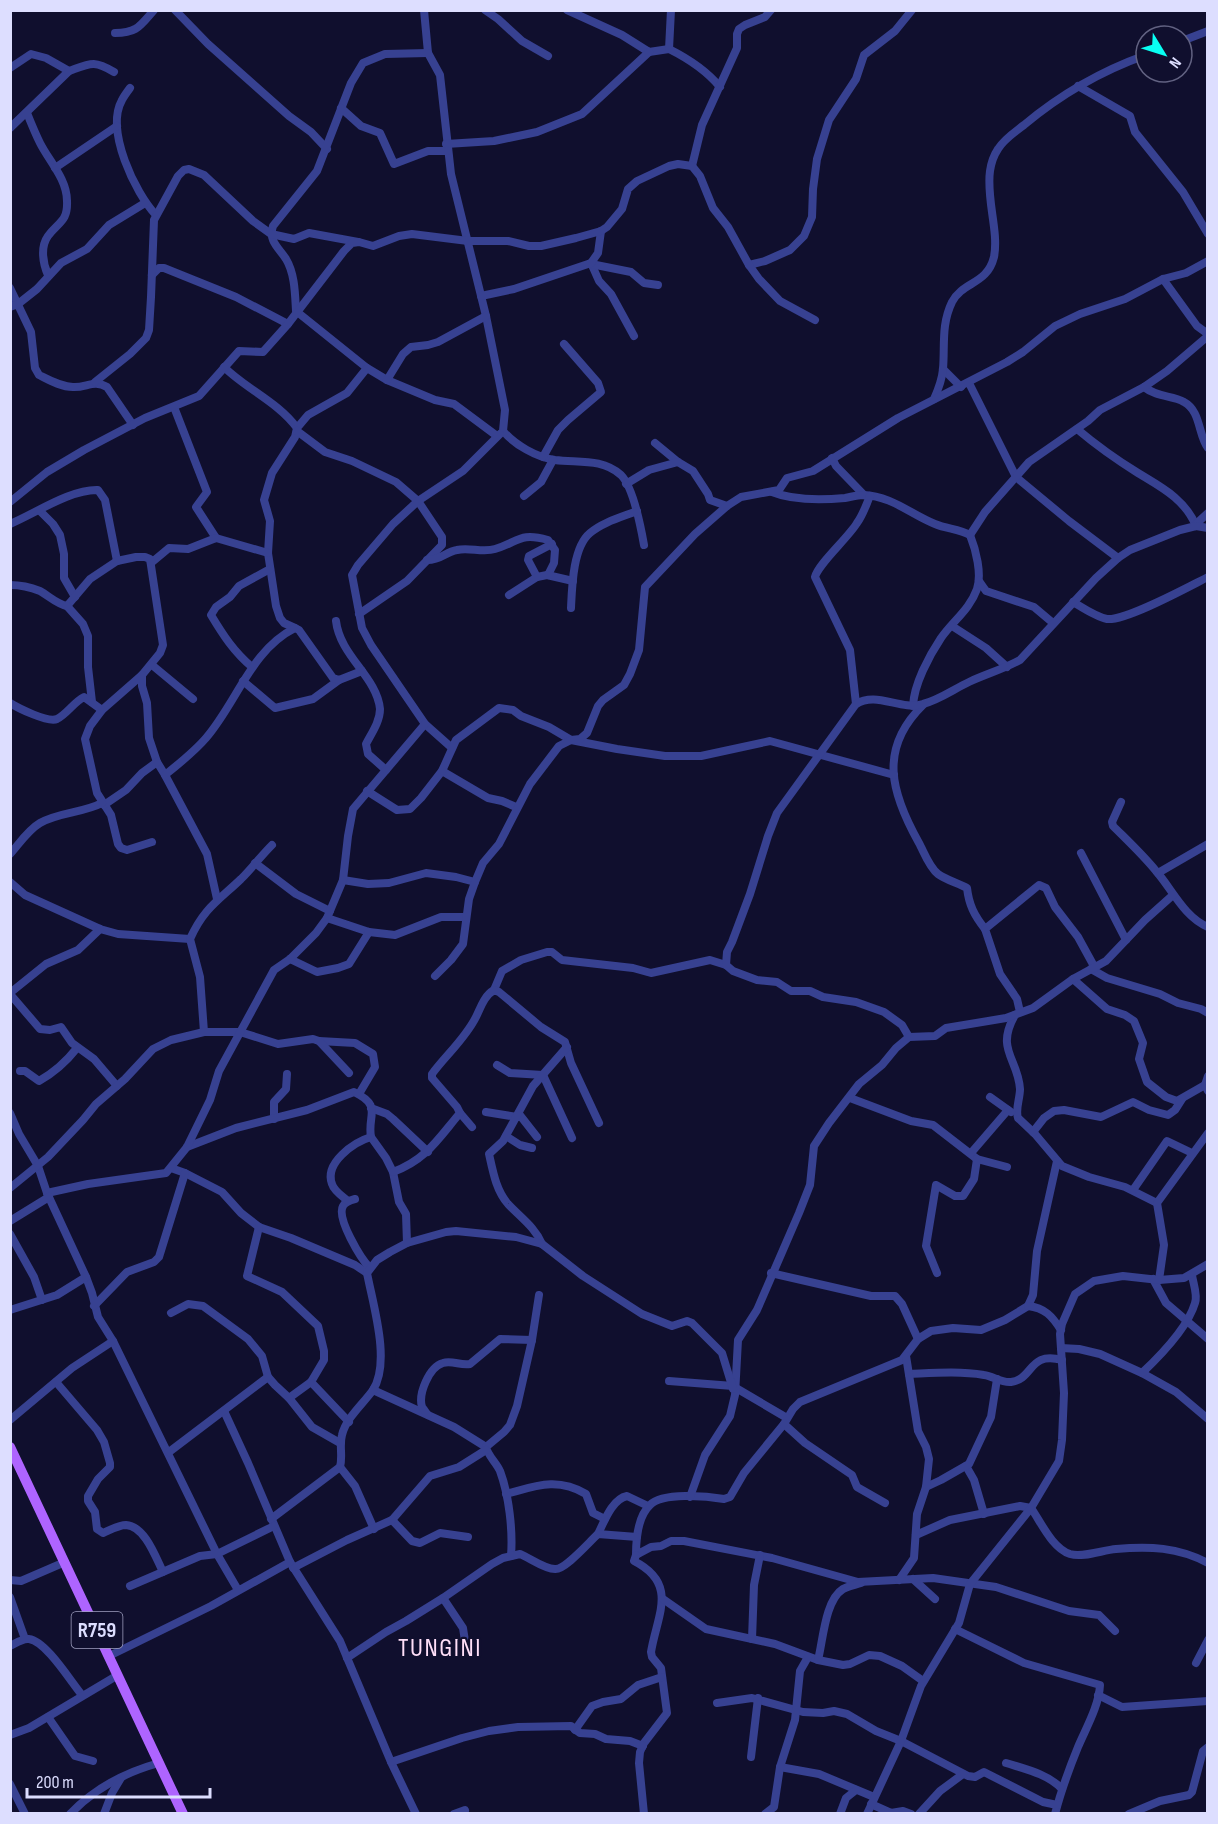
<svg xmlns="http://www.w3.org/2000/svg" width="1218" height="1824" font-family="'Sofia Sans Condensed',sans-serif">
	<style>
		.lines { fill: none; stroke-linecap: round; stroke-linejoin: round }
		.minor { stroke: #374191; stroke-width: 8 }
		.major { stroke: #ae64ff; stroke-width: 10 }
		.labels { text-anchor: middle; stroke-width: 4.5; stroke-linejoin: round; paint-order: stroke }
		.shield { fill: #100f2e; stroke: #a0a0c0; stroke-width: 1.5 }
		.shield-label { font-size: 21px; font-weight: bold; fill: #dddeff }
		.quarter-label { font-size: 26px; letter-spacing: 1.5px; fill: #ffdff8; stroke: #100f2e }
	</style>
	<rect width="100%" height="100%" fill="#100f2e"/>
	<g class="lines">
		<!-- minor -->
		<g class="minor">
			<polyline points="175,10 208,44 289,116 311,132 327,149"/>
			<path d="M424,10l4,43 12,22 11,99 35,142 19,94 -2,21c12,14 33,26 52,29 23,3 47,-2 66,15 12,12 20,53 23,70"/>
			<polyline points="485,10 498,19 522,41 548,56"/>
			<polyline points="567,10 622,35 649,52 669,49"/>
			<path d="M671,10l-2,39c20,10 37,21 51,38"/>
			<path d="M115,33c22,0 25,-7 39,-23"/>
			<polyline points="1182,41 1208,31"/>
			<path d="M428,53l-43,1 -22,9 -12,20 -34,88 -44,55c-5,15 6,22 13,33 9,15 9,35 10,52l71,57 20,12 48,20 19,4 43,32"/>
			<path d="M10,68l21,-14 15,4 23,13c22,-8 25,-11 45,1"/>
			<polyline points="1078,86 1130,116 1135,132 1183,192 1208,234"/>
			<path d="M130,88c-3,4 -6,8 -8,12 -17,30 13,93 34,115"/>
			<polyline points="341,108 361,126 380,133 394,164 428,151 448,151"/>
			<path d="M27,113c4,10 8,20 13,30 9,18 27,36 27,58 1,21 -9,21 -19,35 -8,11 -5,28 0,39"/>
			<polyline points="10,128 69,71"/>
			<polyline points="446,144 494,141 537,132 582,114 649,52"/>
			<polyline points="692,166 702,125 737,48 737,34 739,29 745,25 765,17 771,10"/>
			<polyline points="55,168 117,126"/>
			<polyline points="591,263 599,281 611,294 634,336"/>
			<polyline points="591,264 631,272 644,283 658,285"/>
			<polyline points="749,265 765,261 790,250 804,236 812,217 813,189 817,159 829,120 856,79 864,55 895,31 912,10"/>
			<polyline points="152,275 159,268 164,268 236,297 288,324"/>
			<polyline points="1163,279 1197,326 1208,334"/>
			<path d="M10,288l21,44 4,36 4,7c10,5 22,12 34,12 13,1 21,-8 34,0l26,38"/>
			<polyline points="481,296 514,289 591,263 598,253 601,231"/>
			<polyline points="10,307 18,304 37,289 61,263 87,249 109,225 145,203"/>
			<path d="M224,367c22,22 54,35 73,61l-2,9 -23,36 -8,27 6,21 -2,32 8,53 4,12 4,5 11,5"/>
			<polyline points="943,369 961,387"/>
			<polyline points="387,380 403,354 411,347 428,345 438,342 486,316"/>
			<polyline points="95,382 130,354 146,338 149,330 151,297 154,220 178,176 184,170 189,169 204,175 253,221 271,234 294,239 309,233 358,242"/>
			<polyline points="969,383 1016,477 1069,521 1118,558"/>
			<path d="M1144,387c14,11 28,8 40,15 17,9 14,33 24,46"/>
			<path d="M934,399c4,-9 8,-19 9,-30 2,-24 -2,-44 9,-67 11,-21 35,-17 42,-45 5,-26 -8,-58 -4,-86 1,-7 4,-16 8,-22 6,-10 17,-17 26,-24 37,-31 77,-54 122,-70"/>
			<polyline points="174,407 207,492 196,507 216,538"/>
			<polyline points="297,428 308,415 347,393 367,368"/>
			<path d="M1077,429c19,16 40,31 61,44 23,14 47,26 58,53"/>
			<polyline points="297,431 325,452 352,461 396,482 418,501 442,537 442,545 407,581 359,614"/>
			<polyline points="655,443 678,462 693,471 708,494 710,500 727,506"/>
			<polyline points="543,457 558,430 568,420 601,392 598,383 564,344"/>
			<polyline points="832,458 836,466 864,495"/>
			<polyline points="626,484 649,470 678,462"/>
			<path d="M772,492c22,9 50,8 73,6 6,-1 12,-3 18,-3 29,1 47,19 72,29 12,5 24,5 35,11 6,15 12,39 7,54 -7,20 -24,32 -36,49 -12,18 -27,46 -28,68"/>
			<polyline points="524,496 541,482 553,460"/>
			<polyline points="10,502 47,472 84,450 145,418 199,396 239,351 263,352 288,324 344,251 352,243 359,242 373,246 399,236 412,234 468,241 508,241 529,246 541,246 576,238 601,231 607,227 622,209 628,189 637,181 669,166 678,164 692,166 700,176 713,208 728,227 749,265 759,279 780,301 815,320"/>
			<polyline points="40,511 53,524 60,535 64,554 64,578 75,597"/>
			<path d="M10,524c26,-11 61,-35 88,-34l7,10 12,61"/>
			<polyline points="1196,524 1208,513"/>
			<polyline points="970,535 985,512 1029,462 1088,421 1100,410 1144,387 1167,371 1208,336"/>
			<path d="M427,560c15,0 18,-8 30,-10 12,-3 26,3 38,-1 24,-7 24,-17 53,-9l7,10 -1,13 -6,12"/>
			<polyline points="151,563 169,548 188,549 216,538 268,553"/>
			<polyline points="537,577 528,560 529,556 552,544"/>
			<polyline points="979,581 986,591 1034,607 1053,623"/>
			<path d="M10,585c11,0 20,2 30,6 9,5 17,13 27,15l23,-27 27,-18 19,-4h9l5,2 13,86 -3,8 -18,22v11l5,17 2,35 8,24 8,13"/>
			<polyline points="509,595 537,577 547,575 573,581"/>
			<path d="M1073,602c10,6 23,15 34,17 19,2 81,-32 101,-42"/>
			<polyline points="67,606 83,624 88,636 88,667 92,702"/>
			<path d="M571,608c1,-22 2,-61 19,-75 13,-11 32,-16 47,-22"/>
			<path d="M336,621c4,35 41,56 44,88 0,13 -9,25 -14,35l2,10 18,16"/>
			<polyline points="952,626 986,648 1007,667"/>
			<polyline points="152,665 193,699"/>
			<path d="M252,667c-18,-15 -29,-32 -41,-52l5,-8 14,-10 9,-11 31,-17"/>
			<polyline points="142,675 102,710 90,726 85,739 97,793 111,815 118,844 121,848 127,850 152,842"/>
			<polyline points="243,681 275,708 313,699 339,680"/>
			<path d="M10,703c8,5 38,20 47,16 10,-5 17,-17 27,-22l18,13"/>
			<path d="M856,704l-6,-54 -35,-73c3,-13 33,-39 42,-54 6,-8 9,-18 13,-27"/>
			<path d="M923,705c-45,44 -32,88 -4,138 5,9 10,24 19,31 8,6 20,9 29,14 2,17 7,27 18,41"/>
			<polyline points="452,748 425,724 371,645 362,628 352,575 358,565 393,524 418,501 463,471 500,434"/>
			<polyline points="442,771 488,798 502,801 516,807"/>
			<polyline points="367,791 397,810 410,809 421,798 442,771 456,740 499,708 513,710 521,716 549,727 571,740 617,749 665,756 701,756 770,741 894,775"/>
			<path d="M1121,802l-9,20 1,4c15,15 30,29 43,45 16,18 28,46 52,56"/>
			<polyline points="104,805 126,790 142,773 157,762"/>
			<polyline points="1081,853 1126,940"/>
			<path d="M10,854c9,-10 18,-24 30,-31 19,-11 43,-10 62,-20"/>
			<polyline points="255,863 296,894 330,911"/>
			<polyline points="1158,873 1208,844"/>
			<polyline points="343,880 368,884 389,883 426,873 456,877 475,882"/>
			<polyline points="10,882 25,895 100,929 118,934 190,939"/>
			<path d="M217,899l-10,-45 -42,-79c15,-12 30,-24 41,-37 31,-36 45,-88 89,-110l4,2 34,48 6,2 23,-9"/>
			<polyline points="327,918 369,932 395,935 441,917 465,917"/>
			<polyline points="290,959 317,972 338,968 349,964 369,932"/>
			<polyline points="1091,969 1107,978 1160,994 1178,1003 1201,1009 1208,1013"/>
			<polyline points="435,976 451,960 463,944 469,899 475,882 483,863 499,844 530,784 559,746 571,740 580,739 587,733 598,706 603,700 624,685 630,674 639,650 645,587 695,534 727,506 741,497 779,490 787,478 813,471 898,418 1007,362 1023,352 1055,326 1080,314 1125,299 1163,279 1186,273 1208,261"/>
			<polyline points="1073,979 1107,1009 1125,1015 1134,1021 1143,1043 1139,1059 1147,1082 1166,1097 1177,1101 1205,1085"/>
			<polyline points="494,990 502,971 521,960 547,952 552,952 562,960 633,968 651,973 710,960 726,965"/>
			<polyline points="10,993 46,964 78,950 100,929"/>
			<polyline points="10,994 40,1029 50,1030 61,1027 72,1043 94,1059 117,1086"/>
			<polyline points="1020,1012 1017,999 1000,974 985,929 1039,885 1046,888 1055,907 1078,937 1095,968"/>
			<path d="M1015,1015c-20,35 3,43 5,74 0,10 -5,20 -2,29l17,16 27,32 27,11 36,10 32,16"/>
			<path d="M204,1032l-4,-55 -10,-38c14,-31 28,-38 51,-60 11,-11 20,-23 31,-34"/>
			<path d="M909,1037l-7,-12 -18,-13 -28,-10 -33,-5 -13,-6h-19l-14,-9 -20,-2 -24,-9 -7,-6 1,-13 5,-10 18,-48 18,-58 9,-23 79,-109c21,-13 44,7 67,0 16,-4 31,-15 46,-22 17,-8 35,-13 51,-22l76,-82 22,-20 12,-8 50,-20 16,-4 12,2"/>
			<polyline points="319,1041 355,1043 373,1054 375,1067 359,1094"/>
			<polyline points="497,1065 510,1073 543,1075 572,1138"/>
			<path d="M20,1071h5l14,10c16,-9 27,-19 38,-33"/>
			<polyline points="1208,1076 1205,1085 1208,1091"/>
			<polyline points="990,1097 1011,1112"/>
			<polyline points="850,1098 911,1121 933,1125 977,1159 1007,1167"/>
			<polyline points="371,1108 387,1114 393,1119 428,1152"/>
			<polyline points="486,1112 517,1117"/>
			<polyline points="10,1113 19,1134 38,1166 47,1193 86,1277 92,1293 98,1317 113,1341 217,1554 238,1590"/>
			<polyline points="460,1113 472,1127"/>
			<polyline points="519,1114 537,1137"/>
			<polyline points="274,1119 274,1102 286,1089 287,1074"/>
			<polyline points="1033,1132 1044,1118 1054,1111 1064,1110 1101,1117 1133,1102 1149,1110 1168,1115 1175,1110 1182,1099"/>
			<polyline points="506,1136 520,1145 532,1148"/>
			<path d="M187,1147l49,-19 71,-18 47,-18c29,14 13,23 17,45l15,21 7,14 6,30 7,12 1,29"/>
			<polyline points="971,1153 1008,1110"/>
			<path d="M1057,1161l-20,90 -4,44 -5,11 -23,14 -24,10 -28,-2 -22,3 -13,8 -16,21 -102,42 -7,7 -9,15 -40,49 -14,24 -6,2c-17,-3 -62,-7 -74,6 -12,11 -14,35 -14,50l15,-8 10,-1 10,-5h13l88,17 86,24 75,-4 63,9 73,24 30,4 16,16"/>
			<polyline points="171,1168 185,1173 222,1192 241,1213 259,1227 291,1238 355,1265 367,1273"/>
			<path d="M393,1172c33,-12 45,-33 67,-59l-3,-6 -25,-29v-4c14,-19 33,-35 44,-57 5,-10 8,-21 18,-27l5,2 42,35 24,15 6,21 28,60"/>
			<polyline points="10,1188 48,1157 83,1120 96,1104 125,1079 153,1049 171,1040 204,1032 240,1032 278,1044 313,1039 319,1041 349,1073"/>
			<polyline points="1133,1190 1167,1141 1192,1153"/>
			<polyline points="47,1193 88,1184 166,1173 187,1147 210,1100 219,1071 274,970 290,959 316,933 327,918 343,880 348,836 353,809 425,724"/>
			<path d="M355,1199c-4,1 -10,3 -12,7 -7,12 18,53 27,62"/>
			<path d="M348,1201c-6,-5 -14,-10 -16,-17 -8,-21 22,-42 39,-47"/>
			<polyline points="10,1221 49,1197"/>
			<polyline points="259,1227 247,1276 282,1292 318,1326 324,1351 324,1360 311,1382 289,1398"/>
			<polyline points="10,1234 34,1277 42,1300"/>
			<path d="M542,1244c-7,-17 -22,-27 -34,-40 -12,-14 -15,-32 -19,-50l14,-13 30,-55 34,-39"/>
			<polyline points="771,1273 871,1296 895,1296 902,1304 918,1339"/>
			<polyline points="937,1273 926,1246 936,1185 955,1196 963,1196 974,1179 977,1159"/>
			<polyline points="1153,1279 1166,1303 1208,1339"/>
			<polyline points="1159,1280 1164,1245 1157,1203 1208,1133"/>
			<polyline points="94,1306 127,1272 154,1262 159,1257 185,1173"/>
			<path d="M1028,1306c17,2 24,10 33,24"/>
			<polyline points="10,1310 57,1295 86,1277"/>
			<polyline points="171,1313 188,1304 203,1306 248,1339 262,1356 268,1377 275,1385 289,1398 312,1427 340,1443"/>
			<polyline points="1061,1348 1079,1349 1100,1354 1142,1373 1176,1392 1208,1419"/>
			<path d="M1142,1373c18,-17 46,-46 53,-70 3,-8 -2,-20 -3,-28"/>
			<path d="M909,1374c25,-1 50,-3 75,1 9,1 17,8 27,7 23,-3 17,-31 51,-22"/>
			<polyline points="669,1381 733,1386"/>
			<path d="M56,1382l41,48 7,12 6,21v4l-12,12 -10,17v5l7,11 2,17 6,4c7,-3 16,-8 23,-8 19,1 30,33 37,47"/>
			<polyline points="311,1382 349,1422"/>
			<polyline points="736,1388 787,1418"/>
			<polyline points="373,1390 454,1427 486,1447"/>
			<polyline points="224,1411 248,1463 290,1562 340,1641 391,1762 416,1814"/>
			<path d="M428,1415c-1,-1 -5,-7 -6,-8 -4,-13 7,-40 21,-44 9,-3 18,3 27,1l30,-25 32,1"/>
			<polyline points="10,1420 72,1368 113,1341"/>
			<polyline points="784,1424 805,1443 852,1475 857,1487 885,1503"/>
			<polyline points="169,1452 268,1377"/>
			<polyline points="966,1466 974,1480 984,1514"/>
			<polyline points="340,1467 355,1486 374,1529"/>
			<polyline points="926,1487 941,1480 969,1464 991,1417 997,1379"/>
			<path d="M506,1494c30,-8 51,-17 80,0l7,19 12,6"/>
			<polyline points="690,1497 705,1455 730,1416 735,1395 738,1340 757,1310 799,1213 810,1185 814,1146 829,1123 859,1084 882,1065 896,1048 909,1037 935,1036 946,1028 1006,1018 1033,1008 1073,979 1106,961 1145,920 1173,895"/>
			<path d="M271,1519l69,-52c3,-11 -1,-21 2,-32 4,-17 21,-31 31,-45 18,-28 0,-85 -6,-117l10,-13 13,-8 17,-9 39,-11 10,-1 60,6 26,7 41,32 59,38 30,12 15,-5 5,2 30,30 11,36"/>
			<polyline points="392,1520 412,1541 420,1543 440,1533 468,1537"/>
			<path d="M598,1534c6,-12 14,-35 29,-38l21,10"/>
			<path d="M916,1535l34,-15 70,-14 11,2c10,14 21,40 39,46 13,4 33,-4 46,-5 33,-3 62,-2 92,14"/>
			<path d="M636,1555l-2,6c45,23 23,54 17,91l1,5 9,11 6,45 -23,30 -4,9 -1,11 5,51"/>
			<path d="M511,1556c2,-25 -2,-61 -11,-85 -4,-9 -12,-15 -14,-24l18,-15 6,-7 7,-19 15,-66 7,-45"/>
			<polyline points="293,1568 347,1540 392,1520 430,1476 459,1467 486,1450"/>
			<polyline points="913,1579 935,1599"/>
			<polyline points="10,1580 21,1581 65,1562"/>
			<polyline points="899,1580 914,1558 917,1514 926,1487 929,1459 926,1447 918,1431 906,1356"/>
			<polyline points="130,1586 200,1556 217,1554 274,1526"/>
			<polyline points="10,1597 25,1639"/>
			<polyline points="443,1598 463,1628 465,1641 468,1647"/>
			<polyline points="663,1599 706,1629 775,1644 818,1660 843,1665 850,1664 869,1655 880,1656 902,1666 923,1681"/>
			<path d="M955,1629l69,34 76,22c-1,21 -14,43 -22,62 -9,22 -17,44 -23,67"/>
			<polyline points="752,1639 754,1585 760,1555"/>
			<path d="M10,1646c6,-3 13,-8 19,-7 17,2 42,43 53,56"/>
			<polyline points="109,1656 211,1606 290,1562"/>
			<path d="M347,1658l39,-26 20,-11 37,-23 49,-34 11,-6 17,-4c10,4 24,15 35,15 10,1 34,-27 43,-35l39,3"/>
			<path d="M818,1660c5,-19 7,-60 25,-71 5,-3 12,-4 18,-6"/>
			<polyline points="1196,1663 1208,1640"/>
			<polyline points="1098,1695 1122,1707 1208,1701"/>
			<polyline points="717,1703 752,1698 803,1712 823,1713 834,1711 847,1714 876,1731 901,1741 968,1776 975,1777 984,1772 1043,1802 1057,1805"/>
			<polyline points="48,1717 75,1756 93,1761"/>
			<polyline points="575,1730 592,1706 603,1702 621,1699 638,1685 662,1677"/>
			<polyline points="10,1735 29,1728 118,1675"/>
			<polyline points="751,1757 758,1698"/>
			<polyline points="391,1762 462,1738 489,1731 518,1727 571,1726 580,1733 595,1734 606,1739 630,1741 643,1746"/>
			<path d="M1006,1763c19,6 42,11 56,26"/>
			<polyline points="780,1767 819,1774 874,1797"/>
			<polyline points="10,1784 25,1814"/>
			<polyline points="871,1804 891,1813 903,1811 911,1814"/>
			<path d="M70,1814c24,-25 56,-42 89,-51"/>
			<polyline points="104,1814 112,1793 121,1778"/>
			<polyline points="454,1814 465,1810"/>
			<polyline points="765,1814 774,1807 780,1767 795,1720 800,1671 808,1657"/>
			<polyline points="840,1814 846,1798 856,1790"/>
			<polyline points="867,1814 901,1741 921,1686 959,1623 970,1584 1031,1508 1059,1461 1062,1440 1064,1393 1060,1334 1062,1324 1075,1294 1094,1281 1123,1276 1159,1280 1184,1278 1208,1264"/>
			<polyline points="919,1814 940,1791 963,1774"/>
			<polyline points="1129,1814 1160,1801 1189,1795 1192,1792 1203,1751 1208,1747"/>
		</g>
		<!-- major -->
		<polyline class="major" points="10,1447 183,1814"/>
	</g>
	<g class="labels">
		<!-- shield labels -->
		<rect class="shield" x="71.5" y="1612" width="51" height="36" rx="4.5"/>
		<g class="shield-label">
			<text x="97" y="1637">R759</text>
		</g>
		<!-- quarter labels -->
		<g class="quarter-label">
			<text x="440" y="1656">TUNGINI</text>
		</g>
	</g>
	<!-- border -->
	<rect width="1218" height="1824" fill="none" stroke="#dddeff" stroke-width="24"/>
	<!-- north arrow -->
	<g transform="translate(1164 54) rotate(128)"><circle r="28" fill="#100f2e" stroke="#626282" stroke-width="1.5"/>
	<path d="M0-4.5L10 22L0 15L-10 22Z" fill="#09fff3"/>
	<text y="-9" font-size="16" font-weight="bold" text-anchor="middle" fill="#dddeff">N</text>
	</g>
	<!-- scale -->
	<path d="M27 1788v9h183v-9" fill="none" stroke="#dddeff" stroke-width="3"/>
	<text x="36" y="1788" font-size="18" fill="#dddeff" stroke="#100f2e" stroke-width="4.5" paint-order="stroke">200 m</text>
</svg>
